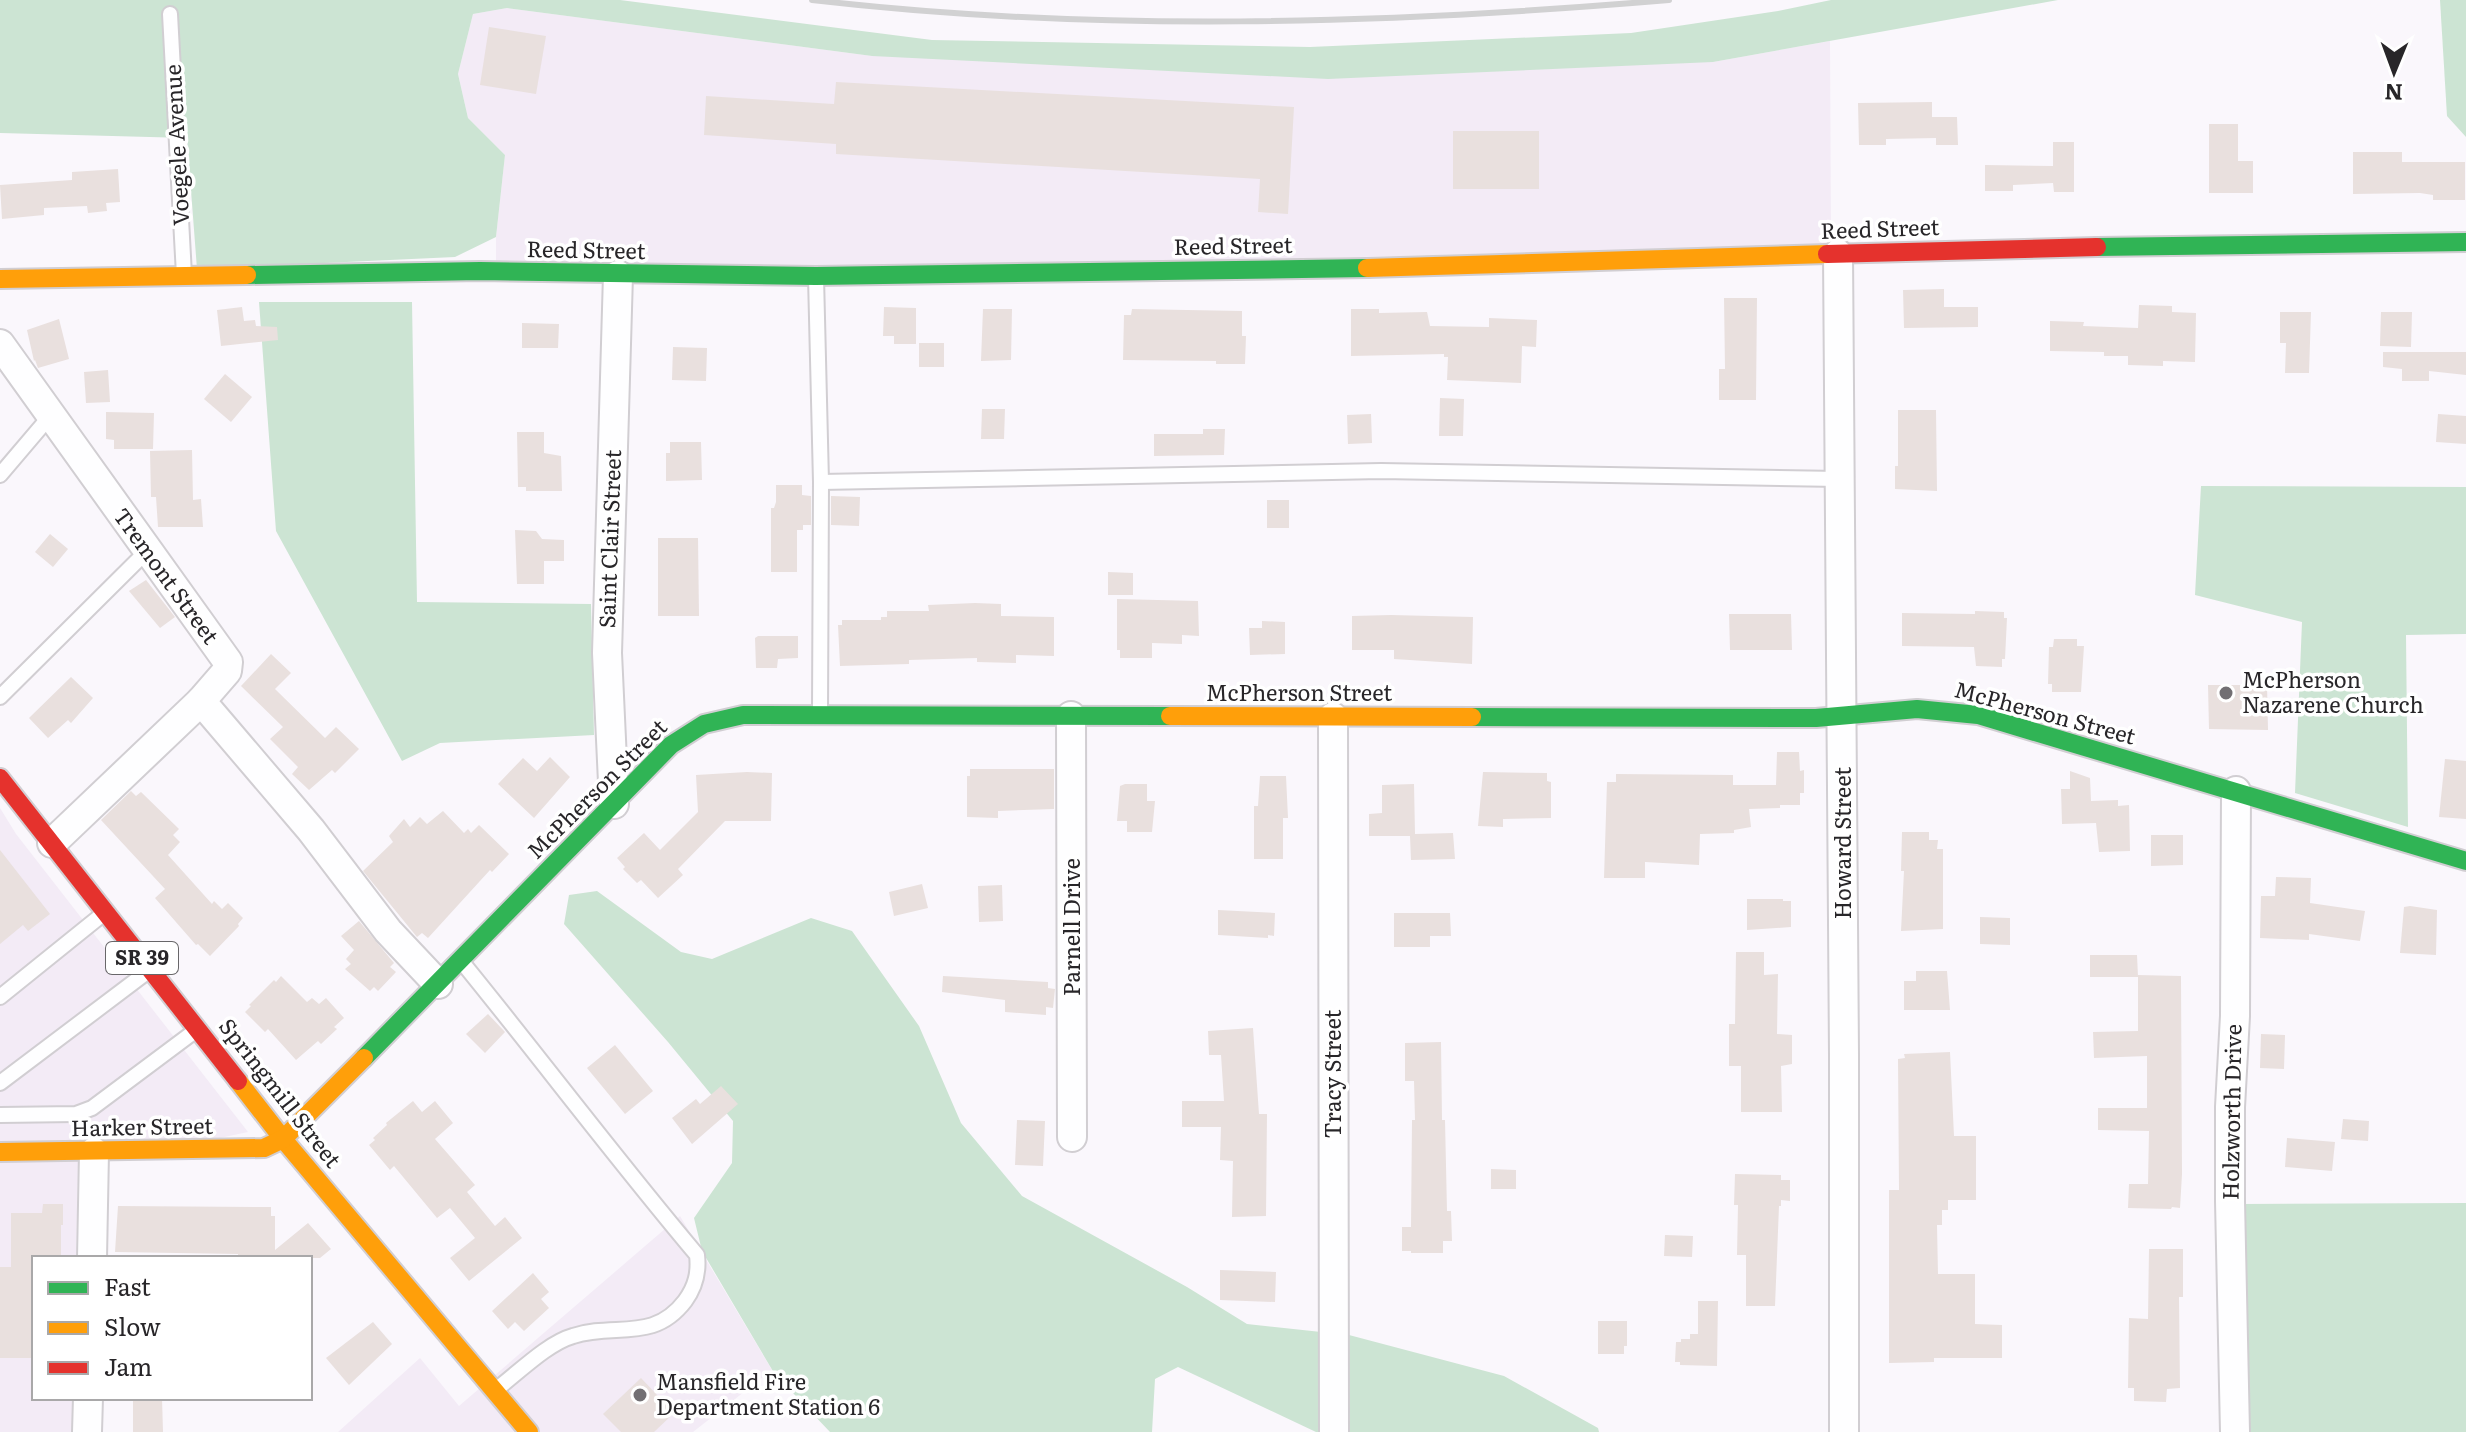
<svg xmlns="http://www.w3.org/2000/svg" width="2466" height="1432" font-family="Literata,serif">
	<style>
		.built { fill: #f3ebf6 }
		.green { fill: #cce4d3 }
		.building { fill: #e9e0de }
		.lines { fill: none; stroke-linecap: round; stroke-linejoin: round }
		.lane-casing { stroke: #d1ced2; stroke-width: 18 }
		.street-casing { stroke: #d1ced2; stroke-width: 32 }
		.fast-casing { stroke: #d1ced2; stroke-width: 22 }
		.slow-casing { stroke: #d1ced2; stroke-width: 22 }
		.jam-casing { stroke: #d1ced2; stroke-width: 22 }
		.lane { stroke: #fefeff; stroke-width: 14 }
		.street { stroke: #fefeff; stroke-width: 28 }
		.fast { stroke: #30b455; stroke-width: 18 }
		.slow { stroke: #ff9f0a; stroke-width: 18 }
		.jam { stroke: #e5322d; stroke-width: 18 }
		.rail { stroke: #d1d1d2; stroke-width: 6 }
		.poi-dot { fill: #726f73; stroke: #fff; stroke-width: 3 }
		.labels { text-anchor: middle; stroke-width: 7; stroke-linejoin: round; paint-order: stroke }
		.shield { fill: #fff; stroke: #686769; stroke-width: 2 }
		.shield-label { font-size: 20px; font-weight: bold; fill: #282629 }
		.street-label { font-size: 22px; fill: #282629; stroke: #fff }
		.poi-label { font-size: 22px; fill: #282629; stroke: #fff; text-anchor: start }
	</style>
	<rect width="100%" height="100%" fill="#faf7fc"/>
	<!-- built -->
	<g class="built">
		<polygon points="507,8 872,56 1713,62 1830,41 1831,244 496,281 496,237 505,155 468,118 458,74 473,14"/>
		<polygon points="0,808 16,834 248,1132 78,1168 76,1258 34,1258 34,1398 72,1398 72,1432 0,1432"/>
		<polygon points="680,1216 772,1370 693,1432 338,1432 420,1358 459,1406"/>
	</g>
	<!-- green -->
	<g class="green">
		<polygon points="0,0 620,0 932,40 1310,47 1631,33 1778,11 1831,0 2058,0 1713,62 1328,79 872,56 507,8 473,14 458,74 468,118 505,155 496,237 455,257 197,269 187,138 0,133"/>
		<polygon points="2440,0 2466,0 2466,137 2447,116"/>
		<polygon points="259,302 412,302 417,602 591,604 594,735 440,743 402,761 276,531"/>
		<polygon points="2201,486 2466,487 2466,634 2406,635 2408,827 2295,793 2302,622 2195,595"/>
		<polygon points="597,891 681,952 712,959 811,918 852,931 919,1026 961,1123 1022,1196 1187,1287 1247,1324 1349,1335 1504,1376 1598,1428 1599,1432 1316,1432 1178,1367 1155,1379 1152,1432 830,1432 774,1373 702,1251 694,1218 732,1163 733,1121 668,1042 564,924 569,895"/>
		<polygon points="2466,1203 2466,1432 2244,1432 2241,1204"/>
	</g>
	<!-- building -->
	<g class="building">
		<polygon points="489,27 546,36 536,94 480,85"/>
		<polygon points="836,82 1294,107 1288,214 1258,212 1260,179 836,154 836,144 704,135 706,96 834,104"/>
		<polygon points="1932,102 1932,117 1957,117 1958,145 1936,145 1936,138 1886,139 1886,145 1859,145 1858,103"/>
		<polygon points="2209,124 2238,124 2238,161 2253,161 2253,193 2209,193"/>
		<rect x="1453" y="131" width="86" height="58"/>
		<polygon points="2053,142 2074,142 2074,192 2054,192 2053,183 2013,185 2013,191 1985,191 1985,165 2053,166"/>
		<polygon points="2353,152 2402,152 2402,162 2465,162 2465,200 2433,200 2433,195 2420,193 2353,194"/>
		<polygon points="118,169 120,202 106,203 107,211 88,213 87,206 44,208 44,215 2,219 0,185 72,180 72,172"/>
		<polygon points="1944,289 1944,307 1978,307 1978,327 1904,328 1903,290"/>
		<polygon points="1724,298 1757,298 1756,400 1719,400 1719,369 1725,369"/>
		<polygon points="2139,305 2172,306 2172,312 2196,313 2195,362 2163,361 2163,366 2128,365 2128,356 2104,356 2104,352 2050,351 2050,321 2084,322 2083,326 2138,328"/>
		<polygon points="242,307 244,321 255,320 256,326 277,327 278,340 221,346 217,310"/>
		<polygon points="884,307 916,308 916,344 894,344 894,336 883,336"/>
		<polygon points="983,309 1012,309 1011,360 981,361"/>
		<polygon points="1132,309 1242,311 1242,336 1246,336 1245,364 1216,364 1216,361 1123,360 1124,315 1131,315"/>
		<polygon points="1351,309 1379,309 1379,313 1427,312 1430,326 1489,327 1489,318 1537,320 1536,347 1522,346 1521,383 1447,380 1448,357 1444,357 1444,354 1351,356"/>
		<polygon points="2280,312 2311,312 2309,373 2285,373 2286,343 2280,343"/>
		<polygon points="2381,312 2412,312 2411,347 2380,346"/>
		<polygon points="59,319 69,359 38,368 35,360 34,361 27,330"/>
		<polygon points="522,323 559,324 558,348 522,348"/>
		<rect x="919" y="343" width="25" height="24"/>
		<polygon points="673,347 707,348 706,381 672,380"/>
		<polygon points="2383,352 2466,352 2466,375 2429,371 2429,381 2402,381 2402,369 2383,367"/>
		<polygon points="108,370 110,402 86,403 84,372"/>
		<polygon points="225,374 252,397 231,422 204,399"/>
		<polygon points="1440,398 1464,399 1463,436 1439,436"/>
		<polygon points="982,409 1005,409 1004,439 981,439"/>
		<polygon points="1898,410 1936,410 1937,491 1895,489 1895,466 1898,466"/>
		<polygon points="106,412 154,413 153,449 114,449 114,440 106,439"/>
		<polygon points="1371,414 1372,443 1348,444 1347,415"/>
		<polygon points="2438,414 2466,416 2466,444 2436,442"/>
		<polygon points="1203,429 1225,429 1224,455 1154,456 1154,434 1203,434"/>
		<polygon points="517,432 544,432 544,453 561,456 562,491 526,491 526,487 518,487"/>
		<polygon points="670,442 701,442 702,480 666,481 666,453 670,453"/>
		<polygon points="192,450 193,500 201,499 203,527 158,527 156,497 151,497 150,451"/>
		<polygon points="776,485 802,485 802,495 811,496 811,525 803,525 803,530 797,530 797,572 771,572 771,508 774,508 776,502"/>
		<polygon points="831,496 860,497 859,526 831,525"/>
		<rect x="1267" y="500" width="22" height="28"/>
		<polygon points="515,530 536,531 542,539 564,540 564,561 544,561 544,584 517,584"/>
		<polygon points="50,534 68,549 53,567 35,552"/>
		<polygon points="658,538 698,538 699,616 658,616"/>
		<polygon points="1108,572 1133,573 1133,595 1108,595"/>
		<polygon points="146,580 175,617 160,628 129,591"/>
		<polygon points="1117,599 1198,601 1199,636 1182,635 1182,644 1152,643 1152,658 1120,658 1120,650 1117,650"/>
		<polygon points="975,603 1001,604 1001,616 1054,617 1054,656 1016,655 1016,663 977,662 977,658 909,660 909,664 840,666 838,625 842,625 842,620 881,620 881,617 887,617 887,611 929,611 928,605"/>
		<polygon points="1975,611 2004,612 2004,618 2007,618 2005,659 2002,659 2002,667 1976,666 1974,647 1902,646 1902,613 1975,614"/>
		<polygon points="1729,614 1791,614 1792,650 1730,650"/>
		<polygon points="1391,615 1473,617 1472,664 1394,659 1394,650 1352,650 1352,616"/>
		<polygon points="1262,621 1285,622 1285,654 1250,655 1249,628 1262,628"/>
		<polygon points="758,636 798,636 798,658 778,659 777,668 756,668 755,638"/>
		<polygon points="2054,639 2077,639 2077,646 2084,646 2081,692 2052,692 2052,684 2048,684 2049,647 2053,647"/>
		<polygon points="271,654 291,673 275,689 325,738 336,727 359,749 335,773 332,770 309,790 292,774 298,767 270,739 283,727 241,686"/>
		<polygon points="71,677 93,698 71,723 68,720 48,738 29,718"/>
		<polygon points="2208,685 2267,685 2268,730 2209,729"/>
		<polygon points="1777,752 1799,752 1800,771 1804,770 1804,793 1800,793 1800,805 1780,805 1780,808 1749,809 1751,827 1734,830 1734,833 1700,834 1699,865 1645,862 1645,878 1604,878 1607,782 1616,782 1616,774 1733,775 1733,785 1776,785"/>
		<polygon points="550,757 570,777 534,818 498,784 523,758 537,771"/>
		<polygon points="2445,759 2466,761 2466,819 2439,817"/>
		<polygon points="970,769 1054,769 1054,809 998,811 998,818 967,817 967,776 970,776"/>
		<polygon points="2070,771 2090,778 2091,801 2118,800 2118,806 2129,805 2130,851 2099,852 2096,823 2062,824 2061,789 2070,789"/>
		<polygon points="747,772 772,773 771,821 725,821 678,869 683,875 658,898 641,880 637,883 623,869 625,867 617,858 644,833 660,850 698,812 696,775"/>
		<polygon points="1483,772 1547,773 1547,781 1551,782 1551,818 1503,819 1503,827 1478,826"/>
		<polygon points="1260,776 1286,776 1288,818 1283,818 1283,859 1254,859 1254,806 1258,806"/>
		<polygon points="1125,784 1147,784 1147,801 1155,801 1152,832 1127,832 1127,821 1117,821 1120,786"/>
		<polygon points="1414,784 1415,834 1453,833 1455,859 1411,860 1410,836 1369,836 1369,814 1382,813 1382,785"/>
		<polygon points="131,791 136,796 141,792 179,829 173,835 180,842 168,855 212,904 214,901 222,909 228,903 243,918 238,924 239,926 210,956 198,944 196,945 155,898 165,889 101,820"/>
		<polygon points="443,811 464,833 468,829 471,833 479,825 509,854 492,872 490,870 428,938 422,933 417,937 363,871 393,842 389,836 404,819 410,827 420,817 427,824"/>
		<polygon points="1902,832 1929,832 1929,840 1938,840 1937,849 1943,849 1943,929 1901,931 1904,871 1901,871"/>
		<polygon points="2151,835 2183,835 2183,865 2151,866"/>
		<polygon points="0,850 50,914 28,931 23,925 0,944"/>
		<polygon points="2276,877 2311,878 2310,903 2365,911 2360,941 2309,934 2309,940 2260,938 2261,896 2275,896"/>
		<polygon points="922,884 928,908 894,916 889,892"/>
		<polygon points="1002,885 1003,921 979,922 978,886"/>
		<polygon points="1747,899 1783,899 1783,901 1791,901 1791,927 1747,930"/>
		<polygon points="2410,906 2437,910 2436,955 2400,953 2404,907"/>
		<polygon points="1218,910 1275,913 1274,936 1268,935 1268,938 1218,935"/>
		<polygon points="1394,913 1450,913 1451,936 1430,936 1430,947 1394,947"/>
		<polygon points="1980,917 2010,918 2010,945 1980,944"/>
		<polygon points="359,921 394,963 390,967 396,972 378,991 374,987 370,991 345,969 351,964 346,959 354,950 341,936"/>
		<polygon points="1736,952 1764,952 1764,975 1778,974 1777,1034 1792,1035 1792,1064 1781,1066 1782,1112 1741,1112 1741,1066 1729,1066 1729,1024 1735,1024"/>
		<polygon points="2090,955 2137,955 2138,977 2090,977"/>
		<polygon points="1916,971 1947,971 1950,1010 1904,1010 1904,981 1916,981"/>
		<polygon points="2138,975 2181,976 2182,1174 2180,1208 2172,1207 2171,1209 2128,1208 2129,1184 2148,1184 2149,1131 2098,1130 2098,1108 2147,1108 2147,1056 2094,1058 2093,1032 2138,1031"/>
		<polygon points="281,976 307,1002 312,998 319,1004 326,998 344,1018 334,1027 337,1029 321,1044 318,1041 296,1060 268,1029 265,1032 245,1012 251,1006 249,1005 274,980 276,982"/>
		<polygon points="943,976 1048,982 1048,988 1055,989 1053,1008 1046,1007 1046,1015 1005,1012 1005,1000 942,992"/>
		<polygon points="488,1014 505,1032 485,1053 466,1034"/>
		<polygon points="1253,1028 1259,1114 1267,1114 1266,1216 1232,1217 1233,1161 1220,1160 1221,1127 1182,1127 1182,1101 1224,1101 1221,1055 1209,1055 1208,1031"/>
		<polygon points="2261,1034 2285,1035 2284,1069 2260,1068"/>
		<polygon points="1441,1042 1442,1120 1445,1120 1447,1211 1451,1211 1452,1241 1443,1241 1443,1253 1411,1253 1411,1251 1402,1251 1402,1227 1411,1227 1412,1120 1415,1120 1414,1081 1405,1081 1405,1043"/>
		<polygon points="615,1045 653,1091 625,1114 587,1068"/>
		<polygon points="1950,1052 1954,1136 1976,1136 1976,1200 1948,1200 1948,1210 1942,1210 1942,1225 1937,1225 1938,1274 1975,1274 1975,1324 2002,1325 2002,1358 1934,1358 1934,1362 1889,1363 1889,1190 1899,1190 1898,1059 1905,1058 1904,1054"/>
		<polygon points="721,1086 738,1104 692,1144 672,1118 696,1099 700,1104"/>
		<polygon points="413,1101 422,1112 435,1101 453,1123 435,1139 475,1185 467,1192 495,1226 505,1217 522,1238 469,1281 450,1258 475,1238 450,1208 437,1218 394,1166 390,1170 369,1145 375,1140 373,1138 387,1125 386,1123"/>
		<polygon points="2343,1119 2369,1121 2368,1141 2341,1139"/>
		<polygon points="1017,1120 1045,1121 1043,1166 1015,1165"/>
		<polygon points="2287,1138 2335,1142 2332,1171 2285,1167"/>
		<polygon points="1491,1169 1516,1170 1516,1189 1491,1189"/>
		<polygon points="1735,1174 1781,1175 1781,1180 1790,1180 1790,1201 1781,1200 1781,1206 1779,1206 1775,1306 1746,1306 1746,1255 1737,1255 1738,1205 1734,1205"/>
		<polygon points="43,1204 63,1204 63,1225 61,1225 61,1258 34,1258 34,1358 0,1358 0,1267 11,1267 11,1213 42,1213"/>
		<polygon points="118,1206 271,1207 271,1216 275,1216 275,1250 308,1223 331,1249 320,1258 238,1258 238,1254 115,1252"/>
		<polygon points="1665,1235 1693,1236 1692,1257 1664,1256"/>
		<polygon points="2149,1249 2183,1249 2183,1297 2179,1297 2180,1388 2167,1389 2166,1402 2134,1401 2134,1388 2128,1388 2129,1318 2148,1319"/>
		<polygon points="1220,1270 1276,1272 1275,1302 1220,1300"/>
		<polygon points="533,1273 549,1292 541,1299 549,1308 524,1331 515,1322 508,1329 492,1311"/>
		<polygon points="1698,1301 1718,1301 1717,1366 1680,1365 1680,1362 1675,1362 1676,1342 1681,1342 1681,1339 1690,1339 1690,1334 1698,1334"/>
		<polygon points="1598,1321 1627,1321 1627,1346 1624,1346 1624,1354 1598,1354"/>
		<polygon points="373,1322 392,1344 349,1385 326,1358"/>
		<polygon points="641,1378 674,1413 654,1432 621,1432 603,1414"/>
		<polygon points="133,1398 162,1398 163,1432 133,1432"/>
	</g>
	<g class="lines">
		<!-- lane casing -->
		<g class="lane-casing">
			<g id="lane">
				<polyline points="170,14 184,275"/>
				<polyline points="816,277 821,482 820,712"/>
				<polyline points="0,475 51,415"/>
				<polyline points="821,482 1381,471 1839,479"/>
				<polyline points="0,697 148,550"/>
				<path d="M462,962c79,97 154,197 235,293 2,17 -1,31 -12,46 -32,42 -70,21 -112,35 -25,7 -54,36 -75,52"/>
				<polyline points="0,997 103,914"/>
				<polyline points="0,1083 147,972"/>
				<polyline points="0,1115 76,1114 92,1108 195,1031"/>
			</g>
		</g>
		<!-- street casing -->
		<g class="street-casing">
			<g id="street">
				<polyline points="1838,254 1844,1055 1844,1432"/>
				<polyline points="0,344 228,662 227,671 201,701 311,830 388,931 438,984"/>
				<polyline points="1071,716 1072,1137"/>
				<polyline points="1333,717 1334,1432"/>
				<polyline points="614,804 607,653 618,275"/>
				<polyline points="52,843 201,701"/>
				<polyline points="92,1258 94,1152"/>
				<polyline points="87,1432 88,1398"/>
				<polyline points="2235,1432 2230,1201 2230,1107 2235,1016 2236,791"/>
			</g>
		</g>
		<!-- fast casing -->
		<g class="fast-casing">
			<g id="fast">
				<polyline points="2097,247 2466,242"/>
				<polyline points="247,275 480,271 816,276 1367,268"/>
				<polyline points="1472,717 1816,718 1917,709 1978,715 2466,861"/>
				<polyline points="364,1058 671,745 704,724 743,715 1170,716"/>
			</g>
		</g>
		<!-- slow casing -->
		<g class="slow-casing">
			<g id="slow">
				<polyline points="1367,268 1827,254"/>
				<polyline points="0,279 247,275"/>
				<polyline points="1170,716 1472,717"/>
				<polyline points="238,1081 283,1139 529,1432"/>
				<polyline points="0,1152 264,1148 283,1139 364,1058"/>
			</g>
		</g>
		<!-- jam casing -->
		<g class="jam-casing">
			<g id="jam">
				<polyline points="1827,254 2097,247"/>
				<polyline points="0,778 238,1081"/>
			</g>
		</g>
		<!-- lane -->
		<use href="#lane" class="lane"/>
		<!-- street -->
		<use href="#street" class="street"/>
		<!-- fast -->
		<use href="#fast" class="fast"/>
		<!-- slow -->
		<use href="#slow" class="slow"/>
		<!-- jam -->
		<use href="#jam" class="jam"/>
		<!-- rail -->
		<path class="rail" d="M812,0c284,33 573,24 857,0"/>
	</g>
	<!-- markers -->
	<g class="poi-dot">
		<circle cx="2226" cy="693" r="8"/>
		<circle cx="640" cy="1395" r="8"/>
	</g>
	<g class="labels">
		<!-- shield labels -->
		<rect class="shield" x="106" y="942" width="72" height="32" rx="6"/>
		<g class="shield-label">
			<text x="142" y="965">SR 39</text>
		</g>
		<!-- street labels -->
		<g class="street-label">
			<text transform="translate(177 145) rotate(-93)" y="8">Voegele Avenue</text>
			<text transform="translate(1880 229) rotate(-2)" y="8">Reed Street</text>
			<text transform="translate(1233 246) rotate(-1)" y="8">Reed Street</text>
			<text transform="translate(586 250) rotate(1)" y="8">Reed Street</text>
			<text transform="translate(610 539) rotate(-88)" y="8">Saint Clair Street</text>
			<text transform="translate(166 576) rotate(54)" y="8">Tremont Street</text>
			<text x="1299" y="701">McPherson Street</text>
			<text transform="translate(2045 713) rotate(15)" y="8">McPherson Street</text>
			<text transform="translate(597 789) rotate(-45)" y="8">McPherson Street</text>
			<text transform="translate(1843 843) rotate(-90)" y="8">Howard Street</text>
			<text transform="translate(1072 927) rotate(-90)" y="8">Parnell Drive</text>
			<text transform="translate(1333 1074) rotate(-90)" y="8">Tracy Street</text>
			<text transform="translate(280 1093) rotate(52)" y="8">Springmill Street</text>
			<text transform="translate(2232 1112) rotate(-89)" y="8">Holzworth Drive</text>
			<text transform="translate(142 1127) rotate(-1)" y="8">Harker Street</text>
		</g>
		<!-- poi labels -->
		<g class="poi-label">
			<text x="2242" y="688">McPherson<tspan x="2242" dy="25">Nazarene Church</tspan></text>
			<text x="656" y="1390">Mansfield Fire<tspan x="656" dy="25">Department Station 6</tspan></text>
		</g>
	</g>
	<!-- legend -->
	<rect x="32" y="1256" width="280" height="144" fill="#ffffff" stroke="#a9a8a9" stroke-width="2"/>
	<rect x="48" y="1282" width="40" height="12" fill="#30b455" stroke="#a9a8a9" stroke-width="2"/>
	<text x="104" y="1296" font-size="24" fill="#282629">Fast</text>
	<rect x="48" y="1322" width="40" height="12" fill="#ff9f0a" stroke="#a9a8a9" stroke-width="2"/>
	<text x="104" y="1336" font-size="24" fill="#282629">Slow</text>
	<rect x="48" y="1362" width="40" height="12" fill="#e5322d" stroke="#a9a8a9" stroke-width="2"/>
	<text x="104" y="1376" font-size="24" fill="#282629">Jam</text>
	<!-- north arrow -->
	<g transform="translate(2394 72) rotate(181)" stroke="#ffffff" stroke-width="6" paint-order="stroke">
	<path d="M0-6L14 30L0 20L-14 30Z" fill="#282629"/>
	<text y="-12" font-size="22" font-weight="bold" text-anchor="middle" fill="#282629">N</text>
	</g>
</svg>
